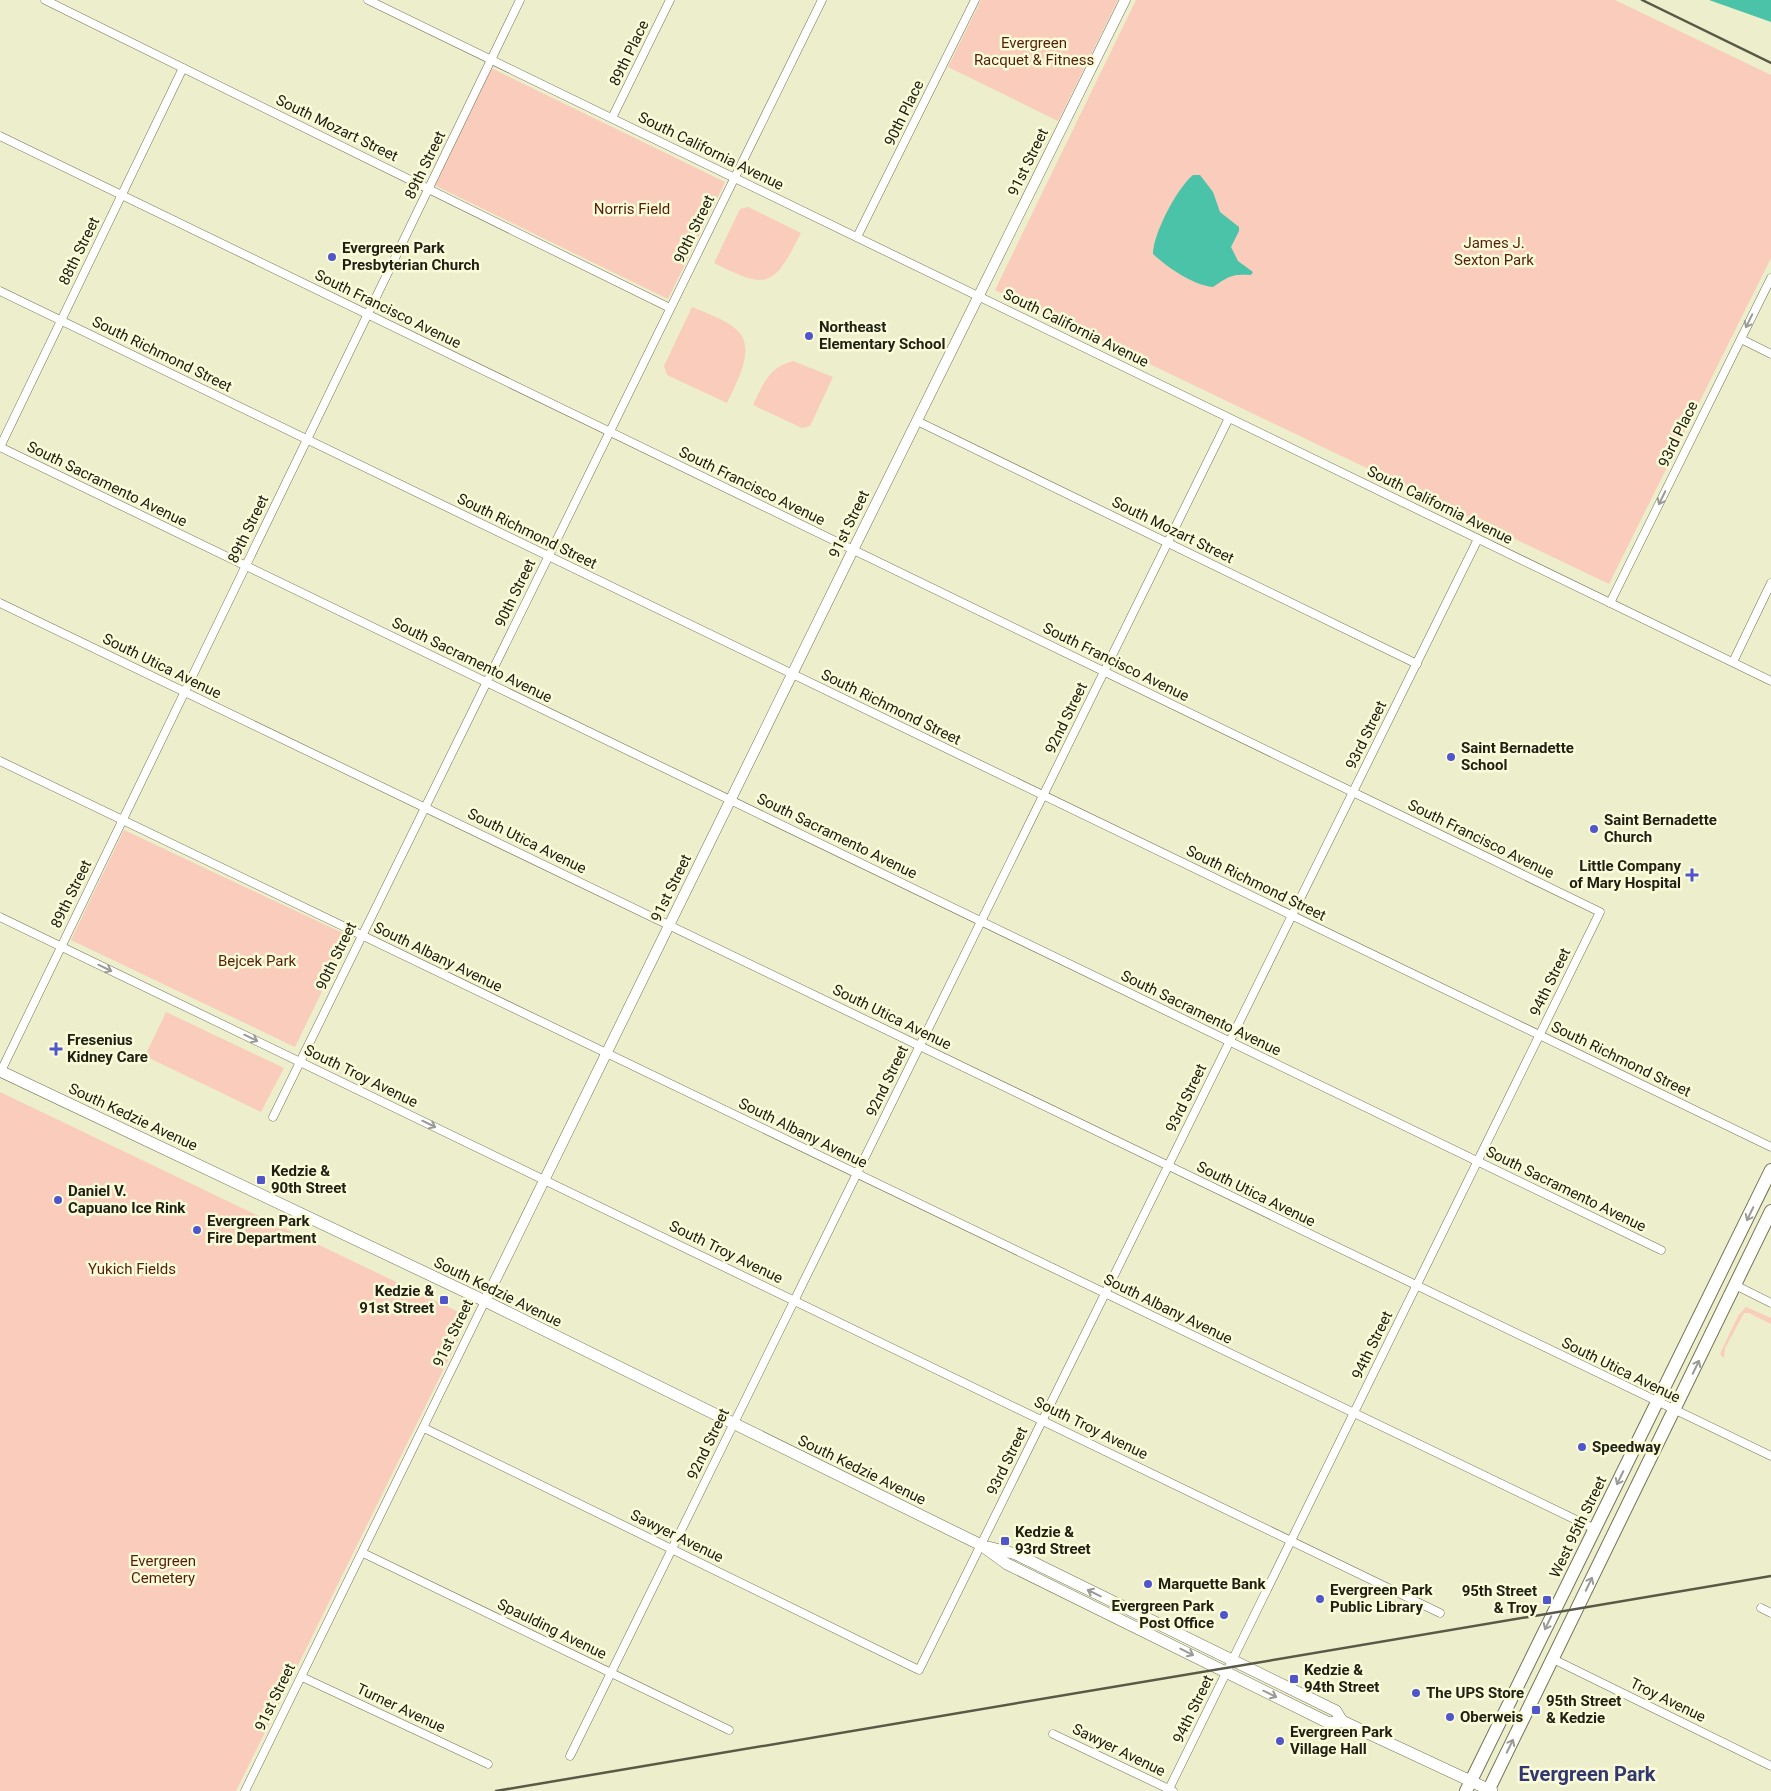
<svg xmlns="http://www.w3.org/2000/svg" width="1771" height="1791" font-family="Roboto,sans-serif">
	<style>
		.green { fill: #f9ccbb }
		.water { fill: #4bc3a8 }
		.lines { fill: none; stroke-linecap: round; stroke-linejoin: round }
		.minor-casing { stroke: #737355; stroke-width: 9 }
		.tertiary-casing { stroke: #737355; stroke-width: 11 }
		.secondary-casing { stroke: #737355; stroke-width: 12 }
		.primary-casing { stroke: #737355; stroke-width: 14 }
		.minor { stroke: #fff; stroke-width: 8 }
		.tertiary { stroke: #fff; stroke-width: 10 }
		.secondary { stroke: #fff; stroke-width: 11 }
		.primary { stroke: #fff; stroke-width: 12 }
		.rail { stroke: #595947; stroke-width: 2.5 }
		.oneway { stroke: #9b9b95 }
		.poi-dot { fill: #5155cc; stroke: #fafbd9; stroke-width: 2 }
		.labels { text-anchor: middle; stroke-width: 5; stroke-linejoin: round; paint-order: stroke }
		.park-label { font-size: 15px; fill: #541f08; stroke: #fafbd9 }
		.street-label { font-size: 15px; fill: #202014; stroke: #fafbd9 }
		.poi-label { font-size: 15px; font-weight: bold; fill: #202014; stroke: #fafbd9; text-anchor: start }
		.district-label { font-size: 20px; font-weight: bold; fill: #323772; stroke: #fafbd9 }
	</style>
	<rect width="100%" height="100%" fill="#edeecc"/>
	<!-- green -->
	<g class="green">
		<polygon points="981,0 1118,0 1058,121 948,67"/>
		<polygon points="1136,0 1615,0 1771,75 1771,258 1609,584 995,290"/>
		<polygon points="491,68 725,182 668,299 434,185"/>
		<path d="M748,207l53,26c-28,55 -33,57 -87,30l26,-54z"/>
		<path d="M692,307c14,6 33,12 45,23 20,19 -1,53 -10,73l-60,-28 -3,-9z"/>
		<path d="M793,361l40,16 -23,49 -8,2 -49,-23c11,-22 15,-37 40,-44z"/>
		<polygon points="124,830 349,936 295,1047 71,940"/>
		<polygon points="166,1012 284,1068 261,1112 145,1056"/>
		<polygon points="0,1092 465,1315 458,1340 236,1791 0,1791"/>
		<polygon points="1746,1307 1771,1318 1771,1324 1749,1313 1744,1313 1725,1348 1724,1358 1720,1354 1738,1316"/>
	</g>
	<!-- water -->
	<g class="water">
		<polygon points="1709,0 1771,0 1771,22"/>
		<path d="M1193,175h7l13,17 7,20 19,15v4l-8,16 7,14 15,11 -2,3c-20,-1 -21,1 -38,12 -20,-2 -45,-19 -60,-33 0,-20 24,-66 40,-79z"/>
	</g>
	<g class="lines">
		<!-- minor casing -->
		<g class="minor-casing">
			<g id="minor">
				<polyline points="45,0 670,308"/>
				<polyline points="368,0 1771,681"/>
				<polyline points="612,118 670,0"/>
				<polyline points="0,136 1600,912 1168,1791"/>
				<polyline points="857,237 975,0"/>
				<polyline points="0,291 1771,1147"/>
				<polyline points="1741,339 1771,354"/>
				<polyline points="917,421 1417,664"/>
				<polyline points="0,447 1661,1250"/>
				<polyline points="0,447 183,68"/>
				<polyline points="0,603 1771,1456"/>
				<polyline points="1610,603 1771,278"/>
				<polyline points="1733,662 1771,583"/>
				<polyline points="0,761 1595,1529"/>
				<polyline points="0,917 1440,1613"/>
				<polyline points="1,1071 520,0"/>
				<polyline points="273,1117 822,0"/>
				<polyline points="1735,1285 1771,1303"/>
				<polyline points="424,1428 919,1670 1478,539"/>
				<polyline points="363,1553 729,1730"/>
				<polyline points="1761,1608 1771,1613"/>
				<polyline points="1553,1659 1771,1766"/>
				<polyline points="302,1677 488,1764"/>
				<polyline points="1053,1734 1173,1791"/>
				<polyline points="570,1756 1229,418"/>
				<polyline points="245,1791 485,1301"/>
			</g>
		</g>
		<!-- tertiary casing -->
		<g class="tertiary-casing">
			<polyline id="tertiary" points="485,1301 853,550 1125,0"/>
		</g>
		<!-- secondary casing -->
		<g class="secondary-casing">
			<g id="secondary">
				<polyline points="0,1071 485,1301 981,1545 1007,1564 1329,1723 1342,1721 1492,1791"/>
				<polyline points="988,1547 1016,1554 1336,1711 1342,1721"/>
			</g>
		</g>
		<!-- primary casing -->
		<g class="primary-casing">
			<g id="primary">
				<polyline points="1466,1791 1771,1170"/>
				<polyline points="1488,1791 1771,1211"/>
			</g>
		</g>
		<!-- minor -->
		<use href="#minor" class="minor"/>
		<!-- tertiary -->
		<use href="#tertiary" class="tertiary"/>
		<!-- secondary -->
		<use href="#secondary" class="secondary"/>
		<!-- primary -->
		<use href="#primary" class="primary"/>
		<!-- rail -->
		<g class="rail">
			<polyline points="1642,0 1771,63"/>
			<polyline points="496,1791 1771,1576"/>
		</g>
	</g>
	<!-- one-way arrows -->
	<defs><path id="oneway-shaft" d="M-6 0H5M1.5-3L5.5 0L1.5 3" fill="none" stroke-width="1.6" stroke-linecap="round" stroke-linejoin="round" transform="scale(1.25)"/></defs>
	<g class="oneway">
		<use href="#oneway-shaft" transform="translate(1749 321) rotate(116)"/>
		<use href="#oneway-shaft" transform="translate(1662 498) rotate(116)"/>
		<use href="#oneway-shaft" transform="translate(105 968) rotate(26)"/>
		<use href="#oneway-shaft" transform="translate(251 1038) rotate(26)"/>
		<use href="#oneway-shaft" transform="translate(429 1124) rotate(26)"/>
		<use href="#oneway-shaft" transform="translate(1750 1214) rotate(116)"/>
		<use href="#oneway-shaft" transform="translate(1696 1367) rotate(-64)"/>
		<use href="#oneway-shaft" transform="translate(1620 1478) rotate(116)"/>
		<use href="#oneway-shaft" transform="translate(1589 1584) rotate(-64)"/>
		<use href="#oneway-shaft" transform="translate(1094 1593) rotate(-154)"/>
		<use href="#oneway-shaft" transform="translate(1548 1623) rotate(116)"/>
		<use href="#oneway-shaft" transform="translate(1187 1652) rotate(27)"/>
		<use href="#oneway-shaft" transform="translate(1270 1694) rotate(26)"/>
		<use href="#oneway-shaft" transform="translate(1510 1746) rotate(-64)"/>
	</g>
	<!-- markers -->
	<g class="poi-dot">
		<circle cx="332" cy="257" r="5"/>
		<circle cx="809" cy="336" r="5"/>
		<circle cx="1451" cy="757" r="5"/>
		<circle cx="1594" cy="829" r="5"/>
		<path d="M1689.5 867.5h5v5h5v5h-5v5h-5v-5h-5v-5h5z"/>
		<path d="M53.5 1041.5h5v5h5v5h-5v5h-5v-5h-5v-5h5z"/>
		<rect x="256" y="1175" width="10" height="10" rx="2.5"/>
		<circle cx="58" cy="1200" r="5"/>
		<circle cx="197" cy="1230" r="5"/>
		<rect x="439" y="1295" width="10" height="10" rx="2.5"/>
		<circle cx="1582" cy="1447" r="5"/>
		<rect x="1000" y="1536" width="10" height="10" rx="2.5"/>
		<circle cx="1148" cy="1584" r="5"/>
		<circle cx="1320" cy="1599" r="5"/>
		<rect x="1542" y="1595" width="10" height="10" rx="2.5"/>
		<circle cx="1224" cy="1615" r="5"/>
		<rect x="1289" y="1674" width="10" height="10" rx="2.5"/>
		<circle cx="1416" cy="1693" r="5"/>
		<rect x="1531" y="1705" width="10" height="10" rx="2.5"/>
		<circle cx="1450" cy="1717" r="5"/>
		<circle cx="1280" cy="1741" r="5"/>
	</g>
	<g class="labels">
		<!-- park labels -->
		<g class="park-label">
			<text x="1034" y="48">Evergreen<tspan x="1034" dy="17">Racquet &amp; Fitness</tspan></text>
			<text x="632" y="214">Norris Field</text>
			<text x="1494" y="248">James J.<tspan x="1494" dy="17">Sexton Park</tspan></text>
			<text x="257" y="966">Bejcek Park</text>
			<text x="132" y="1274">Yukich Fields</text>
			<text x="163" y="1566">Evergreen<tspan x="163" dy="17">Cemetery</tspan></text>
		</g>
		<!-- street labels -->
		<g class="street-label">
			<text transform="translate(629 53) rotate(-64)" y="5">89th Place</text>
			<text transform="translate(904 113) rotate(-64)" y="5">90th Place</text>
			<text transform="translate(337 128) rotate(26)" y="5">South Mozart Street</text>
			<text transform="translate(711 151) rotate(26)" y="5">South California Avenue</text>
			<text transform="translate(1028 162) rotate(-64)" y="5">91st Street</text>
			<text transform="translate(425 165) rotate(-64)" y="5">89th Street</text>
			<text transform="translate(694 229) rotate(-64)" y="5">90th Street</text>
			<text transform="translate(79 251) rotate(-64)" y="5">88th Street</text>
			<text transform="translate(388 309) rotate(26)" y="5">South Francisco Avenue</text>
			<text transform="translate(1076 328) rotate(26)" y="5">South California Avenue</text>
			<text transform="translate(162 354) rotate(26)" y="5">South Richmond Street</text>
			<text transform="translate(1678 434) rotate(-64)" y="5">93rd Place</text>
			<text transform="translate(107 484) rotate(26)" y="5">South Sacramento Avenue</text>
			<text transform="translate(752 486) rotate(26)" y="5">South Francisco Avenue</text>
			<text transform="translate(1440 505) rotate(26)" y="5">South California Avenue</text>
			<text transform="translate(849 524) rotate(-64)" y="5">91st Street</text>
			<text transform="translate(248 529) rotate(-64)" y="5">89th Street</text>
			<text transform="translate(1173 530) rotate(26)" y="5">South Mozart Street</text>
			<text transform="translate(527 531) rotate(26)" y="5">South Richmond Street</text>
			<text transform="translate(515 593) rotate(-64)" y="5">90th Street</text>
			<text transform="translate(472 660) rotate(26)" y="5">South Sacramento Avenue</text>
			<text transform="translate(1116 662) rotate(26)" y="5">South Francisco Avenue</text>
			<text transform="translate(162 666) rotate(26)" y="5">South Utica Avenue</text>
			<text transform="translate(891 707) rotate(26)" y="5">South Richmond Street</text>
			<text transform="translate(1066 718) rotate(-64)" y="5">92nd Street</text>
			<text transform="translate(1366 735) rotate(-64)" y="5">93rd Street</text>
			<text transform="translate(837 836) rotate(26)" y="5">South Sacramento Avenue</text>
			<text transform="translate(1481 839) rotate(26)" y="5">South Francisco Avenue</text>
			<text transform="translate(527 841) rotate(26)" y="5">South Utica Avenue</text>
			<text transform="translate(1256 883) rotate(26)" y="5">South Richmond Street</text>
			<text transform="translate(671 888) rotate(-64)" y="5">91st Street</text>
			<text transform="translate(71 894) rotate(-64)" y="5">89th Street</text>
			<text transform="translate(336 956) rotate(-64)" y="5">90th Street</text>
			<text transform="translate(438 957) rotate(26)" y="5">South Albany Avenue</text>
			<text transform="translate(1550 982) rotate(-64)" y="5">94th Street</text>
			<text transform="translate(1201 1013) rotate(26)" y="5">South Sacramento Avenue</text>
			<text transform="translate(892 1017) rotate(26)" y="5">South Utica Avenue</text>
			<text transform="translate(1621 1059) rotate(26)" y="5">South Richmond Street</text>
			<text transform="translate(361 1076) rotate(26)" y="5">South Troy Avenue</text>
			<text transform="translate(887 1081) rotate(-64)" y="5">92nd Street</text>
			<text transform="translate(1186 1098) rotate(-64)" y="5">93rd Street</text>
			<text transform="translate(133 1117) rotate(25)" y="5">South Kedzie Avenue</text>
			<text transform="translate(803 1133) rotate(26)" y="5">South Albany Avenue</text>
			<text transform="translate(1566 1189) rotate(26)" y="5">South Sacramento Avenue</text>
			<text transform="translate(1256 1194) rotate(26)" y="5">South Utica Avenue</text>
			<text transform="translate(726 1252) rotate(26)" y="5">South Troy Avenue</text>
			<text transform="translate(498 1292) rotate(26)" y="5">South Kedzie Avenue</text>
			<text transform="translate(1168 1309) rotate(26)" y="5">South Albany Avenue</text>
			<text transform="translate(453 1333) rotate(-64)" y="5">91st Street</text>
			<text transform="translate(1372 1345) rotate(-64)" y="5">94th Street</text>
			<text transform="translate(1621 1370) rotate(26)" y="5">South Utica Avenue</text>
			<text transform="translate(1091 1428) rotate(26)" y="5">South Troy Avenue</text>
			<text transform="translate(708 1444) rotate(-64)" y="5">92nd Street</text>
			<text transform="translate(1007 1461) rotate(-64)" y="5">93rd Street</text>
			<text transform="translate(862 1470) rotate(26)" y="5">South Kedzie Avenue</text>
			<text transform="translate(1578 1527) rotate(-64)" y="5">West 95th Street</text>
			<text transform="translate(677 1536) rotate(26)" y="5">Sawyer Avenue</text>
			<text transform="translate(552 1629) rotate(26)" y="5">Spaulding Avenue</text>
			<text transform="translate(275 1697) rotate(-64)" y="5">91st Street</text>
			<text transform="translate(1668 1700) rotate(26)" y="5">Troy Avenue</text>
			<text transform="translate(401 1708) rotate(25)" y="5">Turner Avenue</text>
			<text transform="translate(1193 1709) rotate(-64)" y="5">94th Street</text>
			<text transform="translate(1119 1750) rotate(26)" y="5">Sawyer Avenue</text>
		</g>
		<!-- poi labels -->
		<g class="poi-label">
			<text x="342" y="253">Evergreen Park<tspan x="342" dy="17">Presbyterian Church</tspan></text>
			<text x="819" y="332">Northeast<tspan x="819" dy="17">Elementary School</tspan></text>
			<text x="1461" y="753">Saint Bernadette<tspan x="1461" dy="17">School</tspan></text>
			<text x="1604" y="825">Saint Bernadette<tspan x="1604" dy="17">Church</tspan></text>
			<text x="1681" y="871" text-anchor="end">Little Company<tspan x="1681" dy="17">of Mary Hospital</tspan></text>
			<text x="67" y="1045">Fresenius<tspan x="67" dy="17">Kidney Care</tspan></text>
			<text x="271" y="1176">Kedzie &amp;<tspan x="271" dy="17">90th Street</tspan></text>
			<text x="68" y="1196">Daniel V.<tspan x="68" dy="17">Capuano Ice Rink</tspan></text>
			<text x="207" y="1226">Evergreen Park<tspan x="207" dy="17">Fire Department</tspan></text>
			<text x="434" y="1296" text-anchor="end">Kedzie &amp;<tspan x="434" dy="17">91st Street</tspan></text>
			<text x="1592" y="1452">Speedway</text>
			<text x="1015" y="1537">Kedzie &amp;<tspan x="1015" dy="17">93rd Street</tspan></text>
			<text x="1158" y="1589">Marquette Bank</text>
			<text x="1330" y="1595">Evergreen Park<tspan x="1330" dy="17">Public Library</tspan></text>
			<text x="1537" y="1596" text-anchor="end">95th Street<tspan x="1537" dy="17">&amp; Troy</tspan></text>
			<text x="1214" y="1611" text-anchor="end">Evergreen Park<tspan x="1214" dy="17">Post Office</tspan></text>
			<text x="1304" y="1675">Kedzie &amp;<tspan x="1304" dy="17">94th Street</tspan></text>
			<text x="1426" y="1698">The UPS Store</text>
			<text x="1546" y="1706">95th Street<tspan x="1546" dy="17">&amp; Kedzie</tspan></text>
			<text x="1460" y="1722">Oberweis</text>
			<text x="1290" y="1737">Evergreen Park<tspan x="1290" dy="17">Village Hall</tspan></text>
		</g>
		<!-- district labels -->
		<g class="district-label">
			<text x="1587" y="1781">Evergreen Park</text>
		</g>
	</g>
</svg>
